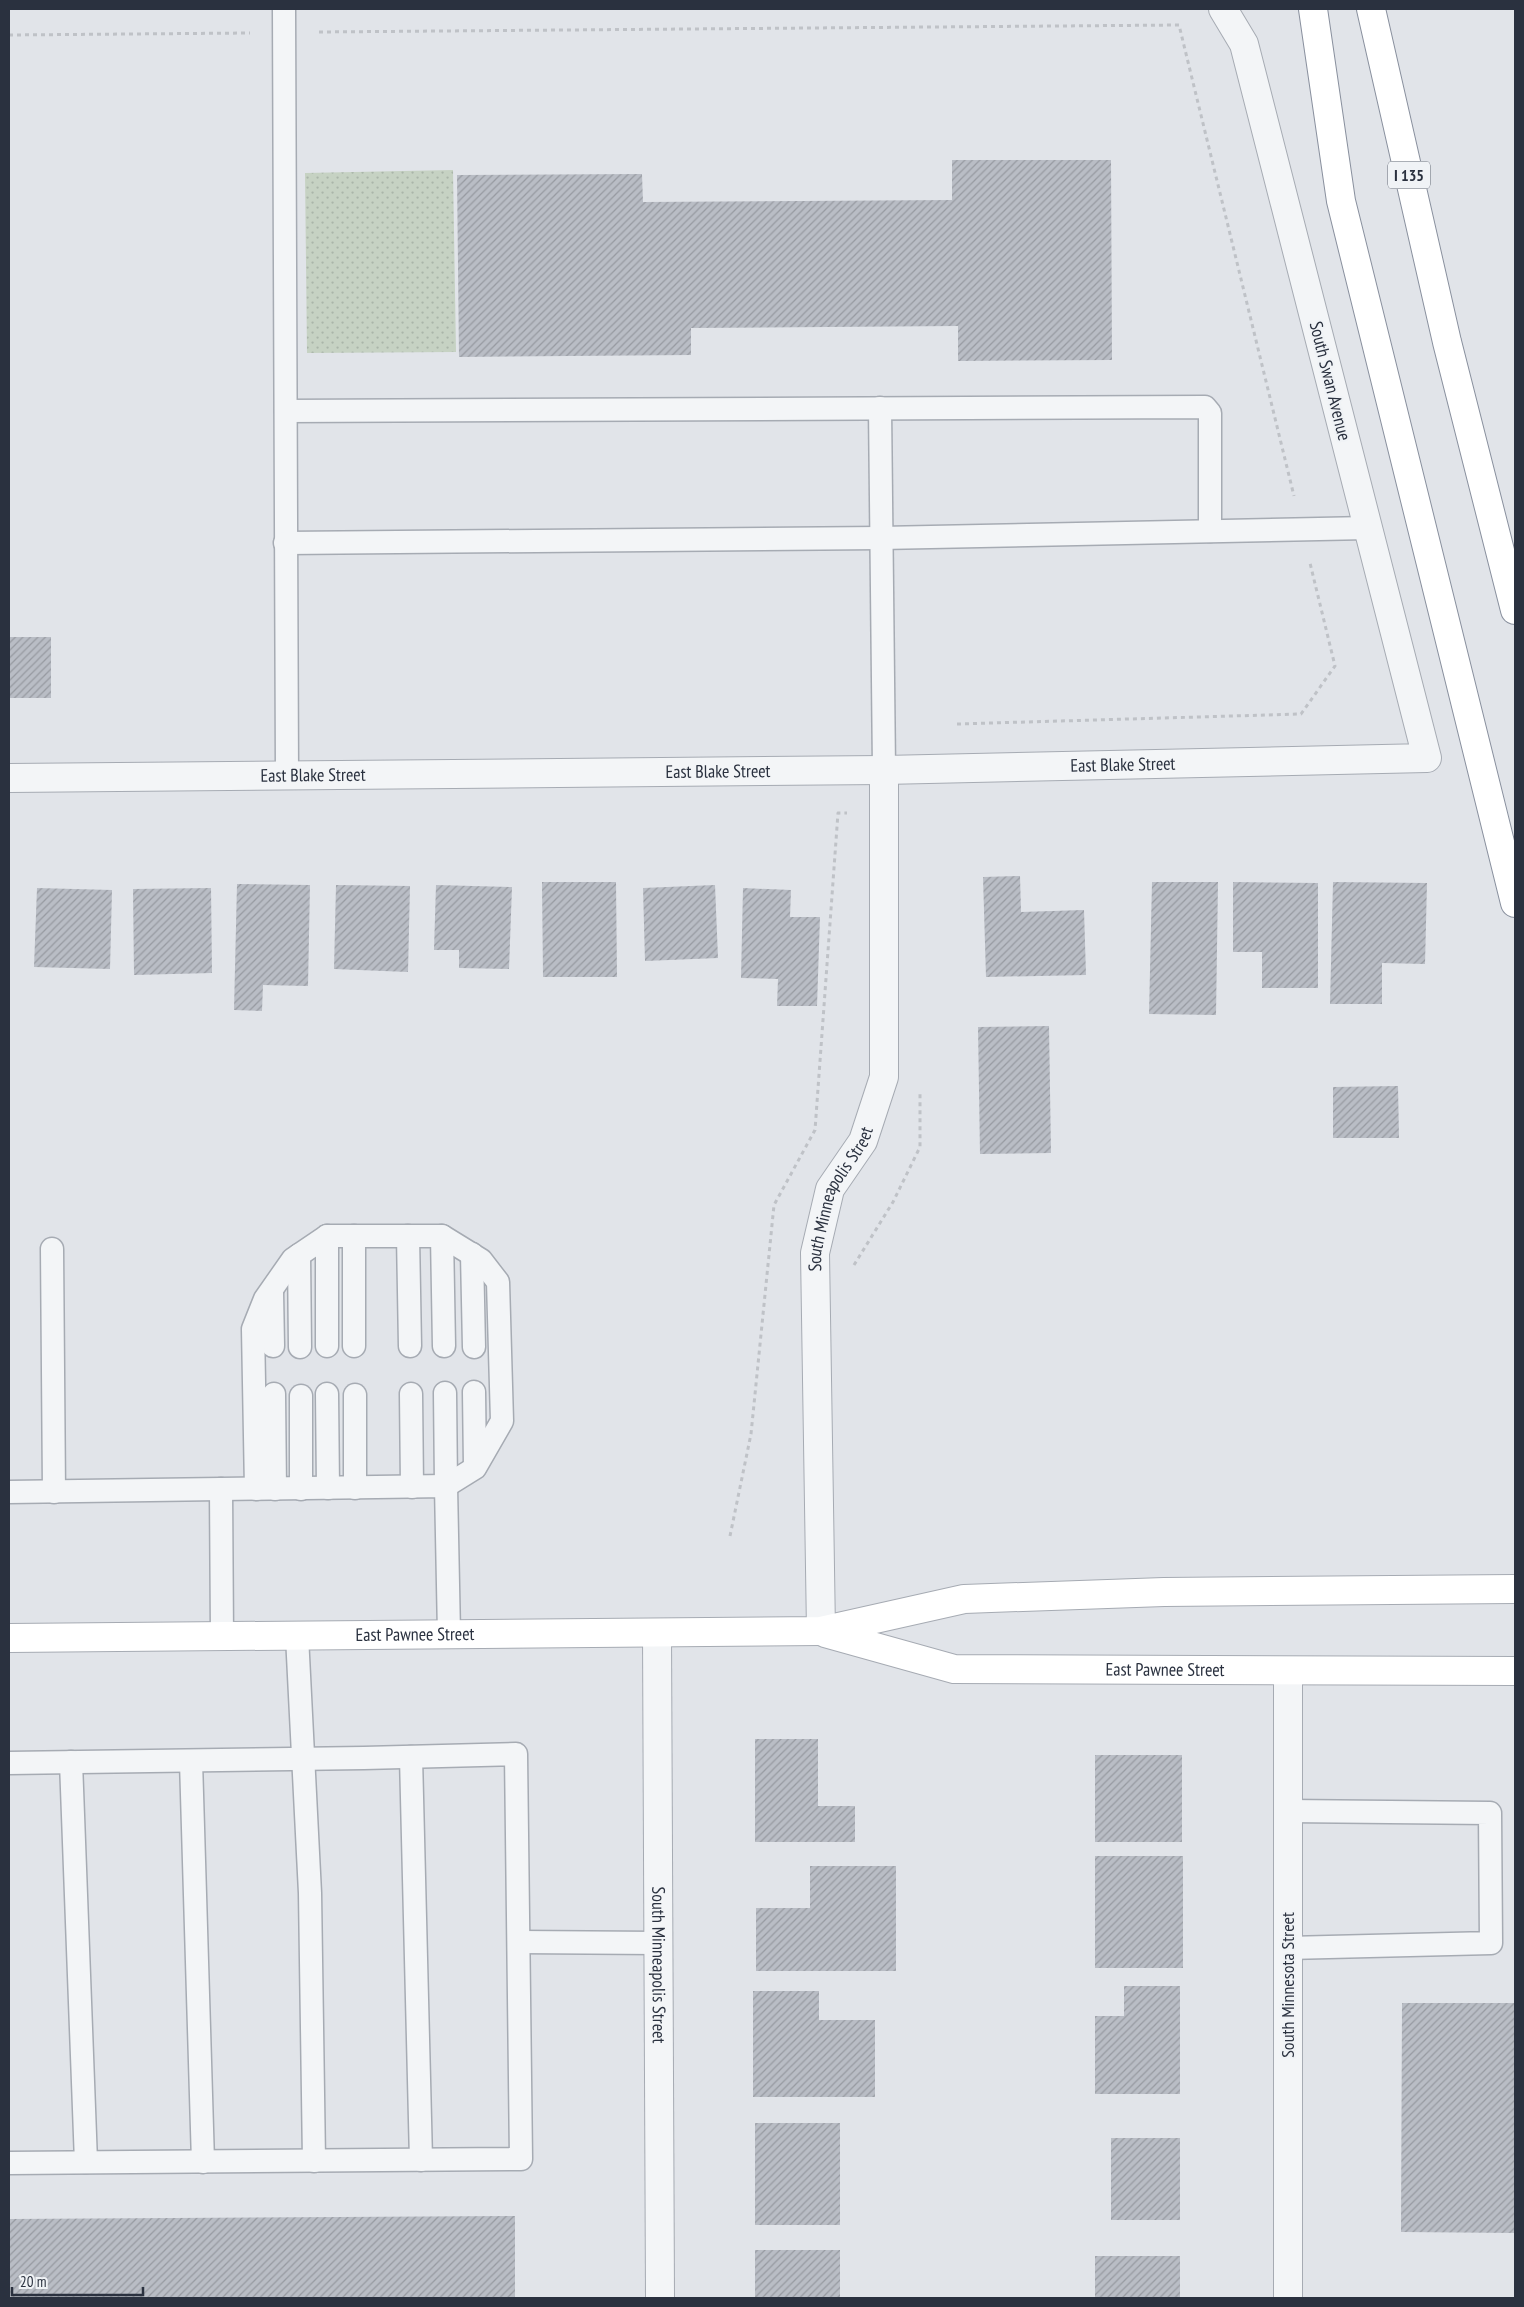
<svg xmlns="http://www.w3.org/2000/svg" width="1524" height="2307" font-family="'PT Sans Narrow',sans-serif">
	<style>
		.park { fill: url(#park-dots) }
		.building { fill: url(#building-hatch) }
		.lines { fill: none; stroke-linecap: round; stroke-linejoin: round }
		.lane-casing { stroke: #a6abb3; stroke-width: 25 }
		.street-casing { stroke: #a6abb3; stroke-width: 30 }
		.secondary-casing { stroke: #a6abb3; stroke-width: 30 }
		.highway-casing { stroke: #89909e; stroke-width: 30 }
		.path { stroke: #bfc2c7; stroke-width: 3; stroke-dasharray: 4 4; stroke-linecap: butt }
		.lane { stroke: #f3f5f7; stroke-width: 22 }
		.street { stroke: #f3f5f7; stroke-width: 28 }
		.secondary { stroke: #fff; stroke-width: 28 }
		.highway { stroke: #fff; stroke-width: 28 }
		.labels { text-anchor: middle; stroke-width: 4.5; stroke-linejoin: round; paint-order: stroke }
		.shield { fill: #f0f3f6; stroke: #656b76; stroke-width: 1 }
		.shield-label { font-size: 16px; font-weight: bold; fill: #2a313f }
		.street-label { font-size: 18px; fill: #2a313f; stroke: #f0f3f6 }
	</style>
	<defs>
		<pattern id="park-dots" width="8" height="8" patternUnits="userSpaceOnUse" patternTransform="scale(1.25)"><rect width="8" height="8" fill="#c6d2c3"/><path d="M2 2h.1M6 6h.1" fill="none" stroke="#aab5a9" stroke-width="1.8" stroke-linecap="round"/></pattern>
		<pattern id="building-hatch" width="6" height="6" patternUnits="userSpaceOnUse" patternTransform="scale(1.25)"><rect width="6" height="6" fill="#b9bdc5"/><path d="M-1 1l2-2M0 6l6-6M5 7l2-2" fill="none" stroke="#979aa1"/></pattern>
	</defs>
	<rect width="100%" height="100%" fill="#e1e4e9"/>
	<!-- park -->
	<polygon class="park" points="453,170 456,352 307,353 305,173"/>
	<!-- building -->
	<g class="building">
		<polygon points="952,160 1111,160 1112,360 958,361 958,326 691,328 691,355 459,357 457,175 642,174 643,202 952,200"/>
		<rect x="9" y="637" width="42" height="61"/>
		<polygon points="1020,876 1021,912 1084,910 1086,975 986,977 983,877"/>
		<polygon points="542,882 616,882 617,977 543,977"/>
		<polygon points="1152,882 1218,882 1216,1015 1149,1014"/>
		<polygon points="1233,882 1318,883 1318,988 1262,988 1262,952 1233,952"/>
		<polygon points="1333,882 1427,883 1425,964 1382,963 1382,1004 1330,1004"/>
		<polygon points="237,884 310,885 308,986 263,985 262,1011 234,1010"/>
		<polygon points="336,885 410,886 408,972 334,969"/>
		<polygon points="436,885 512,887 509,969 459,968 459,950 434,950"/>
		<polygon points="715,885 718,958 645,961 643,888"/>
		<polygon points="37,888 112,890 110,969 34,967"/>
		<polygon points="211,888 212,973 134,975 133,889"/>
		<polygon points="743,888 791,890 790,917 820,917 817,1006 777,1006 778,979 741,978"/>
		<polygon points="1049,1026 1051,1153 980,1154 978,1027"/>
		<polygon points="1398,1086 1399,1138 1333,1138 1333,1087"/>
		<polygon points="755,1739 818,1739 818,1806 855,1806 855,1842 755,1842"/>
		<rect x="1095" y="1755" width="87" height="87"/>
		<rect x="1095" y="1856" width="88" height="112"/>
		<polygon points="810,1866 896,1866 896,1971 756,1971 756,1908 810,1908"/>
		<polygon points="1124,1986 1180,1986 1180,2094 1095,2094 1095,2016 1124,2016"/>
		<polygon points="753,1991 819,1991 819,2020 875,2020 875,2097 753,2097"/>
		<polygon points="1402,2003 1515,2003 1515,2233 1401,2232"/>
		<rect x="755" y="2123" width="85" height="102"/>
		<rect x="1111" y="2138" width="69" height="82"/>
		<polygon points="515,2216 515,2298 9,2298 9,2219"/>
		<rect x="755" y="2250" width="85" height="48"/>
		<rect x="1095" y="2256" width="85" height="42"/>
	</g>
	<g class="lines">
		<!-- lane casing -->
		<g class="lane-casing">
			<g id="lane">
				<polyline points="284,9 287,776"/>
				<polyline points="880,408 884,770"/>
				<polyline points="286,411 1205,407 1210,413 1210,531"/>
				<polyline points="285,543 881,538 1368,528"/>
				<polyline points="327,1236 327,1346"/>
				<polyline points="354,1236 354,1346"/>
				<polyline points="408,1236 410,1346"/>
				<polyline points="442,1236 444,1346"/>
				<polyline points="52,1249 54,1492"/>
				<polyline points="472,1254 474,1347"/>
				<polyline points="299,1255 300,1347"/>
				<polyline points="272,1292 273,1346"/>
				<polyline points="474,1392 475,1467"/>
				<polyline points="445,1393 446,1486"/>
				<polyline points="274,1394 275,1489"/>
				<polyline points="327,1394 328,1488"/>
				<polyline points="411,1394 412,1487"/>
				<polyline points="355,1395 355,1488"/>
				<polyline points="301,1396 301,1489"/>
				<polyline points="221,1489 222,1637"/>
				<polyline points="256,1489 253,1329 265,1299 293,1259 327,1236 442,1236 481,1260 498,1282 502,1421 475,1468 446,1486"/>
				<polyline points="9,1492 446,1486 449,1634"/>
				<polyline points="297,1636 310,1893 314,2161"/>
				<polyline points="411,1757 421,2160"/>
				<polyline points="191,1761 203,2162"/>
				<polyline points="71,1762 86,2162"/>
				<polyline points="9,1763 364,1758 516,1754 521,2159 9,2163"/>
				<polyline points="1288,1811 1490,1813 1491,1943 1288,1948"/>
				<polyline points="519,1942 658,1943"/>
			</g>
		</g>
		<!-- street casing -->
		<g class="street-casing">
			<g id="street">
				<path id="s1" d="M9,778l875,-8 543,-12 -183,-714 -21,-35"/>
				<path id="s2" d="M821,1631l-6,-378 15,-64 33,-48 21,-64v-307"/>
				<path id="s3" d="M657,1633l3,665"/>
				<polyline points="1288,1671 1288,2298"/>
			</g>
		</g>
		<!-- secondary casing -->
		<g class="secondary-casing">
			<g id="secondary">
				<path id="s4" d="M825,1633l129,36 561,2"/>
				<path id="s5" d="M9,1638l812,-7 143,-32 200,-7 351,-3"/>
			</g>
		</g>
		<!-- highway casing -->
		<g class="highway-casing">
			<g id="highway">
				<polyline points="1313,9 1341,201 1515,903"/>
				<polyline points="1371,9 1447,342 1515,610"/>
			</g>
		</g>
		<!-- path -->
		<g class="path">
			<polyline points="319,32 1179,25 1294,496"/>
			<polyline points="9,35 250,33"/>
			<polyline points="957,724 1301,714 1335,666 1310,563"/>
			<polyline points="854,1265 893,1202 920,1147 920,1091"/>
			<polyline points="730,1536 751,1434 774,1205 815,1130 838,813 847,813"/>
		</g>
		<!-- lane -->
		<use href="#lane" class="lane"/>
		<!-- street -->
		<use href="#street" class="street"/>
		<!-- secondary -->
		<use href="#secondary" class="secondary"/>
		<!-- highway -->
		<use href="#highway" class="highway"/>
	</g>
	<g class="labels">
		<!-- shield labels -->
		<rect class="shield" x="1388" y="161.5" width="42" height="27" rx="4"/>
		<g class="shield-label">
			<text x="1409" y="181">I 135</text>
		</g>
		<!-- street labels -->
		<g class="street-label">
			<text transform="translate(1330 381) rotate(76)" y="6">South Swan Avenue</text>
			<text dy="6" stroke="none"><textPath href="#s1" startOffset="1114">East Blake Street</textPath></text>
			<text dy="6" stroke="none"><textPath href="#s1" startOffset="709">East Blake Street</textPath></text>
			<text dy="6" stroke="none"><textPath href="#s1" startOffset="304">East Blake Street</textPath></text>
			<text dy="6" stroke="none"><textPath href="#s2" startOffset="438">South Minneapolis Street</textPath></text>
			<text dy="6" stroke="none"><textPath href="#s5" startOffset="406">East Pawnee Street</textPath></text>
			<text dy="6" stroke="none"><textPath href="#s4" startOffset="345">East Pawnee Street</textPath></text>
			<text dy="6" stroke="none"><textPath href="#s3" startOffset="332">South Minneapolis Street</textPath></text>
			<text transform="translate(1288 1985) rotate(-90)" y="6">South Minnesota Street</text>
		</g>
	</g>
	<!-- border -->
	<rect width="1524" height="2307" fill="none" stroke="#2a313f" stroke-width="20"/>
	<!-- scale -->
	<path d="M12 2287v8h131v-8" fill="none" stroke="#2a313f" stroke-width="2.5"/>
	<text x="20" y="2287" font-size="15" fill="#2a313f" stroke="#f0f3f6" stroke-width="4" paint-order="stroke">20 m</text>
</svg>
